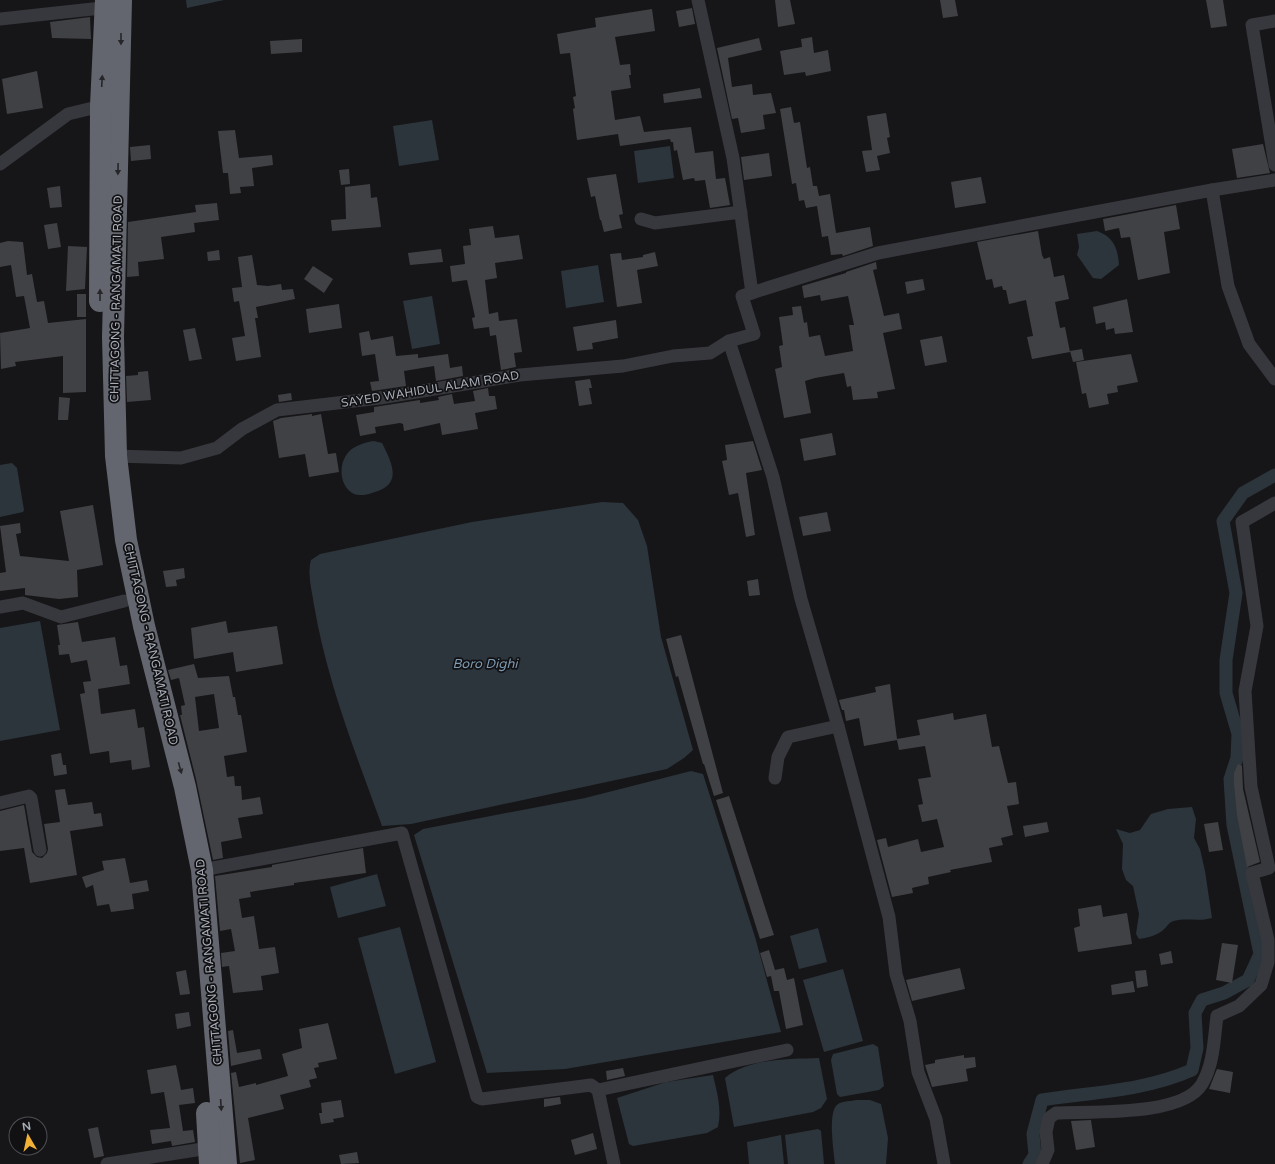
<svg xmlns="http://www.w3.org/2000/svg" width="1275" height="1164" font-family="'Varela Round',sans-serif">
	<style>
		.water { fill: #2c353c }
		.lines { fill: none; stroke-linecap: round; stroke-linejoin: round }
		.canal { stroke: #2c353c; stroke-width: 13 }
		.building { fill: #404145; fill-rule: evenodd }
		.street { stroke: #37383d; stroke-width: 13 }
		.highway { stroke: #63666e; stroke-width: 22 }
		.oneway { fill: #26262a }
		.labels { text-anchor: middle; stroke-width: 3.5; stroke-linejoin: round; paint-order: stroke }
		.street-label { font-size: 12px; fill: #a8adb8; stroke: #111113 }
		.water-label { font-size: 13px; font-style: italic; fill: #7f9bb3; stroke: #111113 }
	</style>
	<rect width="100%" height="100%" fill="#161618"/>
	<!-- water -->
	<g class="water">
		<polygon points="186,0 224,0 187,8"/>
		<polygon points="432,120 439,160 399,166 393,126"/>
		<polygon points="670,146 674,178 638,183 634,151"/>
		<path d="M1097,231c17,6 21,18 22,34l-18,14 -8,-1 -16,-23 2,-8 -2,-13z"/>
		<polygon points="598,265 604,302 566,308 561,271"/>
		<polygon points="432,296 440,344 412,349 403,301"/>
		<path d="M374,441l8,2c11,22 21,42 -10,50 -5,2 -13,3 -18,1 -14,-7 -16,-28 -7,-40 5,-8 19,-12 27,-13z"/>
		<polygon points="12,463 17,468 24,510 23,512 0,517 0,465"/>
		<path d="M602,502l21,1 15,17 9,26 14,91 32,113 -9,8 -17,11 -256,55 -29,2c-26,-72 -55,-144 -68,-221 -2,-15 -7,-30 -3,-45l9,-6 152,-32z"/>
		<polygon points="40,621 60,730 0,741 0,628"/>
		<polygon points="691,771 703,774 755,937 781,1032 565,1069 487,1073 414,835 423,829 585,798"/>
		<path d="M1192,807l4,12 -2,19 6,11 5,22 7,47c-13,4 -30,-1 -41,4 -3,2 -6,7 -9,9 -7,5 -15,7 -23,8l-3,-5 3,-20 -6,-28 -7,-6 -4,-11 1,-25 -7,-15 14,4 10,-3 11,-16 17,-5z"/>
		<polygon points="377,874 386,906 338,918 330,887"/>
		<polygon points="400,927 436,1062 395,1074 358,938"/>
		<polygon points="818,928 827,962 799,969 790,936"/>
		<polygon points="843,969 863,1041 824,1052 803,980"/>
		<polygon points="873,1044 878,1047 884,1086 879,1090 840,1097 837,1094 831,1060 833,1054"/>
		<path d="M819,1058l8,41 -6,9 -8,4 -79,15 -9,-49c24,-20 65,-19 94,-20z"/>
		<path d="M713,1075c4,18 9,33 5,52l-11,6 -74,13 -4,-2 -12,-46 49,-16z"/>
		<path d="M857,1100h13l11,4 7,34 -2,26h-51c-1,-12 -8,-53 3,-60 5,-3 13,-3 19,-4z"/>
		<polygon points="818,1129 821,1131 824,1164 788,1164 785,1135"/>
		<polygon points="781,1135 784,1164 749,1164 747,1142"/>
	</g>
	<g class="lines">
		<!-- canal -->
		<path class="canal" d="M1029,1164l6,-9 -2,-21 9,-34c51,-8 102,-9 150,-30l5,-22 -2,-35 7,-13 22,-7 24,-13 12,-26 -27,-129 -3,-46 7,-21 1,-24 -12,-41v-33l10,-67 -13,-72 20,-28 32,-18"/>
	</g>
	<!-- building -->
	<g class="building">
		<polygon points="775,0 790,0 795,24 778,27"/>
		<polygon points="940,0 955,0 958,16 943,18"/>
		<polygon points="1206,0 1223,0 1227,26 1211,28"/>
		<polygon points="692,8 695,24 679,27 676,11"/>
		<polygon points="652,9 655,31 615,37 620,65 630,64 631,75 629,75 631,88 611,91 615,120 640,116 644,132 691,127 695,153 713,151 716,179 725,178 730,205 710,208 705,180 695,181 694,178 683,180 677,150 674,151 673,142 671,142 670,139 620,146 618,134 577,140 573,109 575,108 573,97 576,96 570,53 560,54 557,34 596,27 595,18"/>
		<polygon points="90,17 91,39 52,38 50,22"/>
		<polygon points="812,37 814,53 828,50 831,71 806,76 805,72 784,75 780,51 802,47 801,39"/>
		<polygon points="759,38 762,50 728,58 732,87 752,84 753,95 771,93 776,113 763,115 765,129 741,133 738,118 732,119 717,48"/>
		<polygon points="302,39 302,52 271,54 270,41"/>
		<polygon points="37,71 43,108 7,114 2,79"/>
		<polygon points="700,88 702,98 664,103 663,94"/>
		<polygon points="791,107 794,123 800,122 807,168 810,167 813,186 817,186 819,196 830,194 836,233 870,227 873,246 843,256 842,254 831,255 828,236 822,237 817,206 806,208 804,200 799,201 796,183 792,184 780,109"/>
		<polygon points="886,113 890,137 887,138 890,153 877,156 880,170 866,172 862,151 872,150 867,116"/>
		<polygon points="235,130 239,158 272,155 273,165 252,168 254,186 240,187 241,193 230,194 228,173 223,173 218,131"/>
		<polygon points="1263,144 1270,173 1237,178 1232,149"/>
		<polygon points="150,145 151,159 131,161 130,147"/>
		<polygon points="769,153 772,176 744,180 741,157"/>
		<polygon points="349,169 350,184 341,185 339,170"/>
		<polygon points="616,174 623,214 619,215 622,228 604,232 601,220 600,220 595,196 591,197 587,178"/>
		<polygon points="981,177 986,203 955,208 951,182"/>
		<polygon points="370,184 371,198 377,197 381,227 332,231 331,220 346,219 345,187"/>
		<polygon points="60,186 62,207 50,208 47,188"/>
		<polygon points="217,203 219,220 194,223 195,232 161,237 164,259 138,262 139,276 127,277 128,222 196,212 195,205"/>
		<polygon points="1176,205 1180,229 1164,232 1170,273 1138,280 1130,237 1121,238 1119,228 1105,231 1103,219"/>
		<polygon points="57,223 61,247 48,249 44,225"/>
		<polygon points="493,226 495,238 519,235 523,259 495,263 497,278 485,280 489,314 498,312 499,321 517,319 522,352 514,353 516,367 501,370 496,335 490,336 489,327 474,329 472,318 475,317 467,280 452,282 450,266 465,264 463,246 471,245 469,229"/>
		<polygon points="1038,231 1042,255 1044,259 1050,257 1054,277 1064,275 1069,299 1055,302 1060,328 1065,327 1070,352 1032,359 1027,337 1033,336 1026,300 1009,304 1006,290 1003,290 1002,286 994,288 992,279 986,280 977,242"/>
		<polygon points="8,241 23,242 27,275 32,274 37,302 44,301 48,323 86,319 86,392 63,393 63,356 15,362 16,366 1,369 0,333 30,328 24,296 16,297 11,265 0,267 0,243"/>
		<polygon points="68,246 87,247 85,289 66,291"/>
		<polygon points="441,249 443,262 410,265 408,253"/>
		<polygon points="219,250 220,260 208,261 207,252"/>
		<polygon points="655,252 658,266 637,270 642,303 617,307 610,254 621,253 622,260 643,257 643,255"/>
		<polygon points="252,255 257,285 268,286 281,284 282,290 293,289 295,299 256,307 258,318 255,318 261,357 236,361 232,338 245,336 239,301 234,302 232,288 242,287 238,257"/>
		<polygon points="876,262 877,269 873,270 884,316 899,313 902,329 883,333 895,389 877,392 878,398 853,400 851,386 847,387 844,373 815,378 805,381 811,413 784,418 775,369 782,367 779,346 783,345 779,317 793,315 792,307 801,306 804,323 807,322 809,337 820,335 825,356 853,351 849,325 854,325 848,296 821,301 820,295 804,298 802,286 846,273 846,272"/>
		<polygon points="313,266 333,279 324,293 304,279"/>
		<polygon points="923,279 925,290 907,294 905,282"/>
		<rect x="77" y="294" width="9" height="23"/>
		<polygon points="1127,299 1133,332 1115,334 1114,328 1106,330 1105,322 1096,324 1093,307"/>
		<polygon points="339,304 342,328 309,333 306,309"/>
		<polygon points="616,320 618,338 592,343 593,349 577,351 573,327"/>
		<polygon points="195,328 202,359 189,361 183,330"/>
		<polygon points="369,331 371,340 393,336 396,356 418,354 418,358 448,354 450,368 462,366 463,376 436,381 434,366 404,371 406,386 372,391 370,382 379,381 375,354 362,356 359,333"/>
		<polygon points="942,336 947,362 925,366 920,340"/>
		<polygon points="1082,349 1084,360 1073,362 1070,351"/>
		<polygon points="1131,354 1138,382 1117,386 1118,392 1107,394 1109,404 1089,408 1086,393 1082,394 1076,362"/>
		<polygon points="148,371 151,400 127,402 126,376 138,375 138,372"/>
		<polygon points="590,379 592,388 589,388 592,404 579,406 575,381"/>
		<polygon points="488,388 489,396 495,396 497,409 475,413 478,429 442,435 440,423 404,431 403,424 400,423 375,427 376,433 360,436 356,415 374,412 374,407 420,400 420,403 439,400 438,397 452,394 454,404 475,401 473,391"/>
		<polygon points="291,393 292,400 279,402 278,395"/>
		<polygon points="59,397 70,398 68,420 58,420"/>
		<polygon points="312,414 312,416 321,414 328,454 336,453 339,472 309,477 305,454 279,458 273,421 281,418"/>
		<polygon points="832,433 836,455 804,461 800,439"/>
		<polygon points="753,441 762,470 746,473 755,535 746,537 738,493 729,495 722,461 727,460 725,445"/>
		<polygon points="93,505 103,565 77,570 78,597 59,599 25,595 25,588 0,591 0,573 6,572 0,526 20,523 21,533 16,534 20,556 69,561 60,511"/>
		<polygon points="827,512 831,531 803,536 799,517"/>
		<polygon points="184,568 185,578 176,580 177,586 166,587 163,571"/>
		<polygon points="758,579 760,595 749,596 747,581"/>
		<polygon points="226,621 228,633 277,626 283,664 236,672 233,652 194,659 191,628"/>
		<polygon points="78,622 82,642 115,637 120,666 127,665 130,684 98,689 101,714 135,709 138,728 144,727 150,767 132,770 131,760 110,763 109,751 90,754 80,694 85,693 83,682 91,681 87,660 71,663 69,654 59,655 58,645 60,645 57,625"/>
		<polygon points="681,635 723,793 714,796 704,764 703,764 678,676 676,677 666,639"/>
		<path d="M194,664l4,14 31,-2 4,21h2l3,18h3l6,37 -23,4 3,21 7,-1 1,10h6l1,14 18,-3 3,17 -25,4 4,20 -21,4 2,16 -10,2 -17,-81 -16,-64h2l-1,-9 4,-1 -6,-27 -8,2 -3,-10zM214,694l5,34 -20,3 -4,-34z"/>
		<polygon points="890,684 897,739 920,735 917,720 953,713 954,720 986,714 992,747 999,746 1008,783 1016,782 1019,804 1007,806 1013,835 1001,838 1003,845 989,848 992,862 950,870 951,872 928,877 929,884 912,888 913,893 892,897 877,840 886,838 888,847 918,839 921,852 944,847 937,819 922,822 918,805 923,804 918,779 931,777 925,746 899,750 897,740 864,746 859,718 846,721 844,710 842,710 839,700 876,692 875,687"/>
		<polygon points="61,753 63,765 66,765 67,774 54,776 51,755"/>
		<polygon points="1238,764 1242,766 1243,789 1260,862 1247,867 1237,815 1234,784 1234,773"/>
		<polygon points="65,789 68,805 92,802 94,814 101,813 103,826 70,831 77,875 30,883 24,848 0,851 0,811 24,805 32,852 37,857 42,858 47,853 48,849 44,824 60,822 55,790"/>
		<polygon points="729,796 774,935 760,939 716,800"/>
		<polygon points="1047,822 1049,832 1025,837 1023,826"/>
		<polygon points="1218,822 1223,850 1209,852 1204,824"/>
		<polygon points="363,848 366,873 294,883 294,885 250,892 251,897 239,899 242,918 254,916 259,949 275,947 279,973 261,976 263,990 233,993 229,966 222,967 221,953 235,951 231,929 220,931 215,876 272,867 272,865"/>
		<polygon points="125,858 130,883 147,880 149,891 132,894 134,909 111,912 109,904 97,906 93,885 86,888 82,877 104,870 102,861"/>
		<polygon points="1101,905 1103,917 1127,913 1132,944 1078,952 1074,928 1080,926 1078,909"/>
		<polygon points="1222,943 1238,945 1232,983 1216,980"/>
		<polygon points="769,950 775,970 784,968 787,980 794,978 803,1025 786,1029 779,991 774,991 771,976 767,977 760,953"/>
		<polygon points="1171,951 1173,963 1161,965 1159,954"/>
		<polygon points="960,968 965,989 912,1001 906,980"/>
		<polygon points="186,970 190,994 180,995 176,972"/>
		<polygon points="1146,970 1148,986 1137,988 1135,971"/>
		<polygon points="1133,981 1135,992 1112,995 1111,985"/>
		<polygon points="189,1012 191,1026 177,1029 175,1014"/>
		<polygon points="328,1023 337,1059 318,1063 319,1067 314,1068 317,1078 309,1080 311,1087 280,1095 284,1109 248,1118 255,1160 240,1163 231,1073 236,1072 239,1087 256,1083 256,1085 288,1076 282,1054 302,1048 299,1029"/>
		<polygon points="233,1030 237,1053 260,1049 262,1059 231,1066 228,1031"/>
		<polygon points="964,1055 964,1058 975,1057 976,1067 966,1069 968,1081 932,1087 925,1065 935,1063 935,1060"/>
		<polygon points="176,1065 181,1090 193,1088 195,1103 179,1105 183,1131 193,1130 195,1142 172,1146 171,1141 152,1144 150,1130 170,1128 164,1092 151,1094 147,1070"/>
		<polygon points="623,1068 625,1076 607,1080 606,1071"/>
		<polygon points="1217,1069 1233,1072 1230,1093 1209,1089"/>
		<polygon points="560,1097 561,1104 544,1107 544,1099"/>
		<polygon points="341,1100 344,1117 333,1119 334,1122 321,1124 319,1113 322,1113 321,1103"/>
		<polygon points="1091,1120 1095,1147 1076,1150 1071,1121"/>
		<polygon points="98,1127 104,1156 94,1158 88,1129"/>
		<polygon points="593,1133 597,1149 575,1155 571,1140"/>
		<polygon points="357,1152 359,1163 341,1164 339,1155"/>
	</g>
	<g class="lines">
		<!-- street -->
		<g class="street">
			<polyline points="698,0 733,158 752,293"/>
			<polyline points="0,19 111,7"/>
			<polyline points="1275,21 1252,25 1275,165"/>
			<polyline points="0,164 68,114 101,106"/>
			<polyline points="1212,190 1275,180"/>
			<polyline points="641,219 655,223 741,212"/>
			<polyline points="116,456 181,458 217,448 242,429 277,410 380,398 520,375 623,366 673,356 710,353 729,341"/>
			<polyline points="0,607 23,603 61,617 124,601"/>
			<polyline points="775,778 778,757 788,737 838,726"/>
			<polyline points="0,803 29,796 31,798 40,850"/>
			<polyline points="202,870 402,833 477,1097 482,1099 591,1085 598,1090 614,1164"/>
			<polyline points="598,1090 787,1050"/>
			<polyline points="107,1164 209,1148"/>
			<polyline points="944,1164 936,1119 918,1072 910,1021 896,974 889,917 838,726 801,599 773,477 729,341 754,334 742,296 878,253 1212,190 1228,286 1249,344 1275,379"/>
			<path d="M1042,1164l6,-14 -2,-18 3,-14 7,-5c36,-2 126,4 146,-29 12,-20 12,-46 15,-68l22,-10 22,-21 7,-23v-22l-16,-67 17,-5 -18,-81 -6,-96 12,-65 -15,-104 33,-19"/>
		</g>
		<!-- highway -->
		<g class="highway">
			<polyline points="121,0 113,337 116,456 126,540 144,626 185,787 202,870 226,1164"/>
			<polyline points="100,301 101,106 106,0"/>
			<polyline points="207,1113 210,1164"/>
		</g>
	</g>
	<!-- one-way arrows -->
	<defs><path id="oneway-solid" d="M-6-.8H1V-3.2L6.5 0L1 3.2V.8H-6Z"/></defs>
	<g class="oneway">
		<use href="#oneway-solid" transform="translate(121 39) rotate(90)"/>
		<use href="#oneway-solid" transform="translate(102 81) rotate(-87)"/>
		<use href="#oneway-solid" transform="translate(118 169) rotate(91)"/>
		<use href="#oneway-solid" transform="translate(100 295) rotate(-90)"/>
		<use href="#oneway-solid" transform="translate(180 768) rotate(75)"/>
		<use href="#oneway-solid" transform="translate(221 1105) rotate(86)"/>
	</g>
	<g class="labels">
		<!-- street labels -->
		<g class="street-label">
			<text transform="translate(116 299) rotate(-89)" y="4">CHITTAGONG - RANGAMATI ROAD</text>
			<text transform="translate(430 389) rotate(-9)" y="4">SAYED WAHIDUL ALAM ROAD</text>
			<text transform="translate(151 644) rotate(77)" y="4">CHITTAGONG - RANGAMATI ROAD</text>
			<text transform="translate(209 962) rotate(-95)" y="4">CHITTAGONG - RANGAMATI ROAD</text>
		</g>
		<!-- water labels -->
		<g class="water-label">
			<text x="485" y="668">Boro Dighi</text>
		</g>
	</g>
	<!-- north arrow -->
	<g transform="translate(28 1136) rotate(351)"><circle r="19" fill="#111113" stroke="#4d4f55"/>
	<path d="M0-3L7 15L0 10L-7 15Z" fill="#f2b134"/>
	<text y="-6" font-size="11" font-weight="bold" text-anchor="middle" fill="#a8adb8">N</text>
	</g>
</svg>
